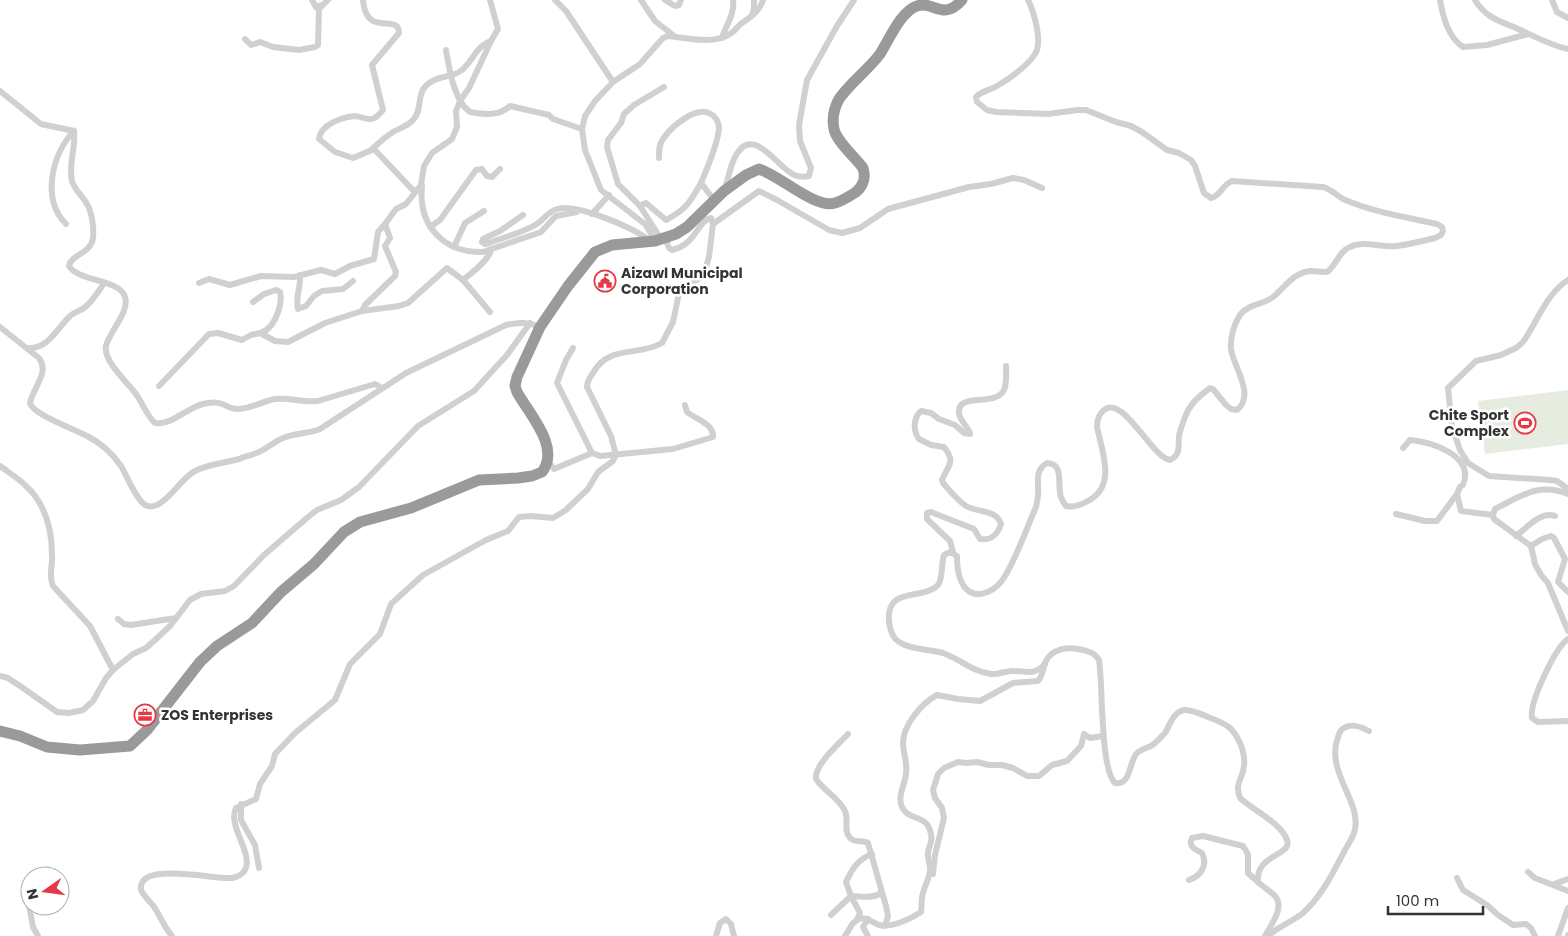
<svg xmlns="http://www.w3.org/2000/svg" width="1568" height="936" font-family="Poppins,sans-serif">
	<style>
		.green { fill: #e6ecdf }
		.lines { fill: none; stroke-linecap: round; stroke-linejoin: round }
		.street { stroke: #d0d0d0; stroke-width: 6 }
		.highway { stroke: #9a9a9a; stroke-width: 11 }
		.labels { text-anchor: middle; stroke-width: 5; stroke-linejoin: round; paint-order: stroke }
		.poi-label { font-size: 14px; font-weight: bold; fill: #333; stroke: #fff; text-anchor: start }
	</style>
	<rect width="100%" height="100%" fill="#fff"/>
	<!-- green -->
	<polygon class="green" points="1568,390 1568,444 1485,454 1478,401"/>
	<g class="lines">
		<!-- street -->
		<g class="street">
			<polyline points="312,0 316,7 321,5"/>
			<path d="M363,0c3,39 36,12 36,33l-27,32 11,45c-3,3 -7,9 -12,9 -6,1 -11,-3 -16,-3 -13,1 -35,9 -36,23l16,13 18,6 21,-9 36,38 3,3h5"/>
			<polyline points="555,0 566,11 613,82"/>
			<polyline points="641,0 655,21 673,35"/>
			<polyline points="665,0 675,6 679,5 681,0"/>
			<path d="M1028,0c6,12 13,37 9,50 -5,13 -28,29 -40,36 -7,4 -16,5 -21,11l1,5 10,8 9,2 52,2 30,-4h8l30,12 15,4 11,6 25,18 12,3 12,7 4,6 9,27 7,5c10,-2 11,-13 21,-17l91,6c8,2 13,8 20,12 29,13 63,18 94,25l5,3 1,4 -2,4 -6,3c-12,3 -25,6 -38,8 -15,2 -33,-6 -47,1 -11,4 -14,19 -23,25 -6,0 -11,-1 -16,-1 -17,1 -26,16 -38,26 -10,8 -25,7 -33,18 -6,9 -10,23 -9,34 2,17 25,46 6,61l-6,-1 -5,-4 -13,-16 -3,-1c-11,8 -20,16 -25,29 -2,6 -5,13 -6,19 -1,10 2,19 -9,24 -18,-2 -47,-66 -66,-50 -5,4 -7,11 -7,17 5,24 20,59 -9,74 -7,4 -14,7 -22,5 -3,-4 -6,-9 -6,-14 -2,-12 3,-28 -13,-29 -13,8 -8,18 -9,31 0,4 -1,8 -2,13 -9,20 -22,58 -35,75 -7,8 -20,16 -31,10 -11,-7 -13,-24 -13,-36l-7,-4 -6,3c-3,9 -1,24 -6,30 -15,16 -52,0 -49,37 1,7 3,16 10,20 12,8 30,7 44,11 17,6 28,18 48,21 8,1 15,-4 23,-3 15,0 19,5 31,-7"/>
			<path d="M1440,0c3,17 8,37 23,47l24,-2 41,-11"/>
			<path d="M1475,0c10,17 24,21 41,28 18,8 33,17 52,21"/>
			<polyline points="1552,0 1557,12 1568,18"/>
			<polyline points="752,15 754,9 754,0"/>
			<path d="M722,38c4,-13 13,-24 11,-38"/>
			<polyline points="245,39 251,45 260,42 273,47 299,50 315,47 318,45 319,9 328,0"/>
			<path d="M446,50c3,18 8,51 24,62 14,2 28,5 40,-6l39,9 4,4 29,10"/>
			<path d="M0,91l41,33 33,7c2,17 -6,33 -2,50 3,10 10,14 15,23 5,8 7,24 6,34 -2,16 -22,16 -24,28 10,16 51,13 56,31 5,15 -16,35 -19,49 -3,15 22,37 30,48 7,10 11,22 19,29 18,3 33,-18 53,-20 16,-3 20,7 30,6 12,0 25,-8 37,-10 14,-2 28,4 43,2l57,-17 7,4"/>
			<path d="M372,149c7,-6 13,-12 21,-17 7,-4 15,-6 20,-12 9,-9 4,-22 11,-32 11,-14 27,-9 38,-18 11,-9 14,-24 29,-29"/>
			<path d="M659,158c0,-7 0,-14 4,-19 8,-12 33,-34 48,-25 5,3 7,7 8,13 0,14 -12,42 -18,56l13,17"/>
			<path d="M422,186c-4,39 21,67 61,66l58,-20 15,-16 21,-4"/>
			<path d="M725,188c3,-9 5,-20 9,-29 17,-36 40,4 57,14 5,4 13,4 18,3l2,-8 -11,-27 -1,-16 8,-45 30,-54 17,-26"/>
			<path d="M640,206l6,-3 20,17c21,-11 24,-18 35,-37"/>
			<polyline points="592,214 609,195"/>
			<path d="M523,215l-23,16 -17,8 -1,3 3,2 4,-1c15,-6 33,-10 46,-18 9,-5 12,-13 22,-16 20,-6 77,19 93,32"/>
			<path d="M66,224c-25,-25 -14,-70 8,-93"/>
			<polyline points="430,227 440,220 476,170 482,169 487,176 492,177 500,169"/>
			<path d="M669,236l-2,7 2,5 3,2c24,-5 25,-29 39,-32l2,6"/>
			<polyline points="661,239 640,206 618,184 607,147 608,140 621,123 624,114 634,105 664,87"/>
			<path d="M655,241l-9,-16 -45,-35 -16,-40 -3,-21 3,-13 10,-15 18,-19 27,-18 23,-26 5,-2c19,2 45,9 62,-2 5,-3 8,-8 12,-11 9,-6 18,-12 21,-23"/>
			<polyline points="454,247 465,223 484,211"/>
			<path d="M300,275c1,14 -5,20 -2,34l8,-3 8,-10 8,-5 21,-2 10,-8"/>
			<path d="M463,280c8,-7 27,-20 28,-31"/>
			<path d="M1568,280c-21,13 -31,42 -45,62l-7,6 -15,7 -25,6 -28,27 4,39 8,23 8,13 21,13 62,4 6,1 11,8"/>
			<polyline points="199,283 209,279 230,285 261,276 294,277 321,270 335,274 350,266 374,259 378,232 385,224"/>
			<path d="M253,302l11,-8 12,-4 4,2c3,13 -6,38 -20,41"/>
			<polyline points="362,311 399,306 408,303 447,268 463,280 490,312"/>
			<path d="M0,327l39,31c11,15 -6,29 -9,45 3,12 45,26 57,33 14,7 25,17 34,30 6,10 15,33 24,39 17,9 34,-26 50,-34 13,-7 30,-8 44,-12 8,-3 17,-5 24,-9 7,-4 13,-9 20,-12 11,-5 25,-4 37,-9l86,-56 100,-48c13,-3 22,-3 34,2"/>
			<path d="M27,348c21,2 30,-20 43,-32 4,-4 10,-5 14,-8 9,-7 14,-16 20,-25"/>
			<path d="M573,348l-7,12 -9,23 35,70 8,3 73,-7 40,-12c1,-13 -17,-18 -26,-25l-2,-7"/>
			<polyline points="159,386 209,334 218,333 242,340 251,335 260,333 275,341 288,342 325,323 362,311 365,305 395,276 396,272 385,246 390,238 385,224 396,209 406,204 421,185 424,166 432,153 452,139 457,127 456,111 460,101 469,88 491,41 498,29 490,0"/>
			<path d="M1403,448l7,-8c21,2 65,15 53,45l-3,2 -3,7 4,17 32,4"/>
			<polyline points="548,461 554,469 592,453"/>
			<path d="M0,466c8,6 18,12 25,19 20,18 27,44 27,70 1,11 -4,20 1,31l37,40 23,44"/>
			<path d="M1568,494c-29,-12 -47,2 -73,15l-2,6 1,4 37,27 4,18 6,11 7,8 20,48"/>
			<polyline points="1396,514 1425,521 1437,521 1457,494"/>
			<path d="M1516,536c11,-8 24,-25 39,-20"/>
			<polyline points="1531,546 1542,539 1551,536 1554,538 1565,559 1558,582 1568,592"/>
			<path d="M953,552l-3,-11 -23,-22v-6l4,-1 43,17 6,10c11,2 18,-5 21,-15 -5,-15 -23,-11 -35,-18 -9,-6 -16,-15 -23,-23l-1,-3c7,-17 14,-17 2,-33l-13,-2 -12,-6c-6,-8 -6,-21 2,-28l10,2 8,6 16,6 9,8 6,1c-1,-7 -10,-12 -11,-21 -2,-21 37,-6 45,-23 3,-7 2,-16 2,-24"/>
			<polyline points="118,619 124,624 131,625 176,618"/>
			<path d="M1568,639c-13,9 -39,64 -36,79l6,4 30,-1"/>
			<polyline points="0,676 8,678 23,688 57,712 69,713 83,710 93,701 106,678 113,670 133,654 146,648 155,640 170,626 190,600 201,594 225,591 234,586 264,555 308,517 317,510 341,500 359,487 418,426 474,391 507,355 530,323"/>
			<path d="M848,734c-9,10 -34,31 -32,45 8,12 23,19 29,32 4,9 -2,20 5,27 5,5 13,2 18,5l18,63 2,10 -3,10"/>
			<polyline points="241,804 241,820 255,845 259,868"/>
			<polyline points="1528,872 1535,878 1568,891"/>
			<polyline points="933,874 935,855 944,818 942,808 935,798 933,790 938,774 944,768 958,762 966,763 977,762 989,765 1002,765 1013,768 1027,776 1039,776 1052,765 1067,761 1081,746 1084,734 1090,738 1103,736"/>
			<polyline points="1457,878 1463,890 1487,905 1498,915 1513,925 1526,924 1531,928 1535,936"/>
			<path d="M1189,880c12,-4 19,-15 13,-27 -7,-4 -14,-6 -10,-15l11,-2 40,10 5,8v19l10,9"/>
			<polyline points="1554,884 1568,879"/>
			<polyline points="29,905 33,927 38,936"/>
			<path d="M831,915l20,-19c10,0 19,3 29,-2l1,-4"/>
			<path d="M857,919l3,-6 -9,-17 -5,-14c6,-13 12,-23 26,-28"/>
			<path d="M172,936c-8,-9 -11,-19 -18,-29 -3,-5 -12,-12 -13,-18 -3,-28 76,-9 91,-11 5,-1 10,-3 13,-8 9,-16 -18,-44 -9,-62l20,-9 4,-15 12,-18 3,-12 20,-21 40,-33 15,-36 30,-30 11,-30 32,-29 63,-35 22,-9 11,-14 12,-1 22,2 13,-8 22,-21 10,-17 15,-11 3,-6 -5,-19 -24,-49c0,-6 3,-10 6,-14 16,-29 45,-16 69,-30l11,-21 6,-29 6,-7 15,-8 6,-11 3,-10 4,-33 46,-33 18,9 52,30 13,3 18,-5 28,-19 81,-22 22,-3 22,-6 11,2 18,8"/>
			<polyline points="716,936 720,923 726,919 731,924 734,936"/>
			<path d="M845,936l8,-13 8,-5c7,0 12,5 18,7 12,3 32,-6 42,-13 1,-7 0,-13 2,-19 2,-8 6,-14 7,-22 1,-6 -3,-12 -2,-19 1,-8 5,-8 3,-18 -4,-21 -22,-12 -29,-27 -5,-10 3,-23 4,-33 2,-10 -3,-21 -3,-31 0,-18 19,-40 34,-48l21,4 22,2 33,-18 25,-2c4,-4 5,-11 7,-18 6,-15 24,-17 38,-13 7,2 12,3 16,10 4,24 1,109 16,123 16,3 14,-22 22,-30 4,-4 10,-5 14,-7 5,-3 10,-9 14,-13 5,-8 8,-21 19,-23 9,-1 21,6 29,9 15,6 20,9 27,24 3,6 5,16 4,23 -1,13 -10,17 -4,32 13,12 41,25 47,42 6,16 -32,14 -29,42 5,5 11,8 16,13 12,11 -3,30 -9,41"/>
			<polyline points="868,936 863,927 868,919"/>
			<path d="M1268,936c11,-10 24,-14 35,-23 19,-17 31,-42 42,-63 4,-7 9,-14 10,-21 6,-28 -30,-58 -17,-92 1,-4 2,-7 6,-9 7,-5 18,-1 25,3"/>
			<polyline points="1558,936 1568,908"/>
			<polyline points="1568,936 1568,935"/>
		</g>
		<!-- highway -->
		<path class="highway" d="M0,731l20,5 27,11 33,3 50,-4 17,-16 53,-68 17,-16 35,-23 29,-31 33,-28 30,-32 16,-10 51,-14 68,-28 39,-2 14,-2 10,-4c19,-25 -13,-58 -25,-80l-2,-6 2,-9 23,-50 28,-41 27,-34 17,-7 43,-4 21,-7 11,-7 37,-36 22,-16 13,-6c22,7 56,40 76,34 7,-2 15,-7 21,-11 8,-7 10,-14 7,-24 -8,-11 -27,-27 -29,-39 -2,-10 0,-21 5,-30 12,-17 29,-29 41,-45 9,-14 21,-43 37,-48 16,-6 26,16 45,-6"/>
	</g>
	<!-- icons -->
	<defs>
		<g id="civic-ring" transform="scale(1.125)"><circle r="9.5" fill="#fff" stroke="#e63946" stroke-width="1.5"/><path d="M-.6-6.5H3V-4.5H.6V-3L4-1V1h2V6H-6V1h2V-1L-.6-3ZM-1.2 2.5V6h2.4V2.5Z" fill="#e63946"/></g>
		<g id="stadium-ring" transform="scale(1.125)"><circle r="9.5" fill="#fff" stroke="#e63946" stroke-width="1.5"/><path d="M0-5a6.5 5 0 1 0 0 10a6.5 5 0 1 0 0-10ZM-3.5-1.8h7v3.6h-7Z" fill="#e63946"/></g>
		<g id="office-ring" transform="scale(1.125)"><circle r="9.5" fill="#fff" stroke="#e63946" stroke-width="1.5"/><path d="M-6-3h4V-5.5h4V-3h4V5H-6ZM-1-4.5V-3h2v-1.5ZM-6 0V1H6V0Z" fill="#e63946"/></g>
	</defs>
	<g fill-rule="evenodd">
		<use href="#civic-ring" x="605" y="281"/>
		<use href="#stadium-ring" x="1525" y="423"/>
		<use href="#office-ring" x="145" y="715"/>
	</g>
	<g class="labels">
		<!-- poi labels -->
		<g class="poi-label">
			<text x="621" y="278">Aizawl Municipal<tspan x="621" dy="16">Corporation</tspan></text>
			<text x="1509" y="420" text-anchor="end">Chite Sport<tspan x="1509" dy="16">Complex</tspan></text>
			<text x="161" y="720">ZOS Enterprises</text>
		</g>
	</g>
	<!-- north arrow -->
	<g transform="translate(45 891) rotate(256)"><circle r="24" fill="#ffffff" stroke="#adadad"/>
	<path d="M0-4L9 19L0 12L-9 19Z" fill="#e63946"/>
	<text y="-8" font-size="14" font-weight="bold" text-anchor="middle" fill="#333333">N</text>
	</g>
	<!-- scale -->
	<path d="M1388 906v8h95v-8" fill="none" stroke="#333333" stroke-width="2.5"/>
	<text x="1396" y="906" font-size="15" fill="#333333" stroke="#ffffff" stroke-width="4" paint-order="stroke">100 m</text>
</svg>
